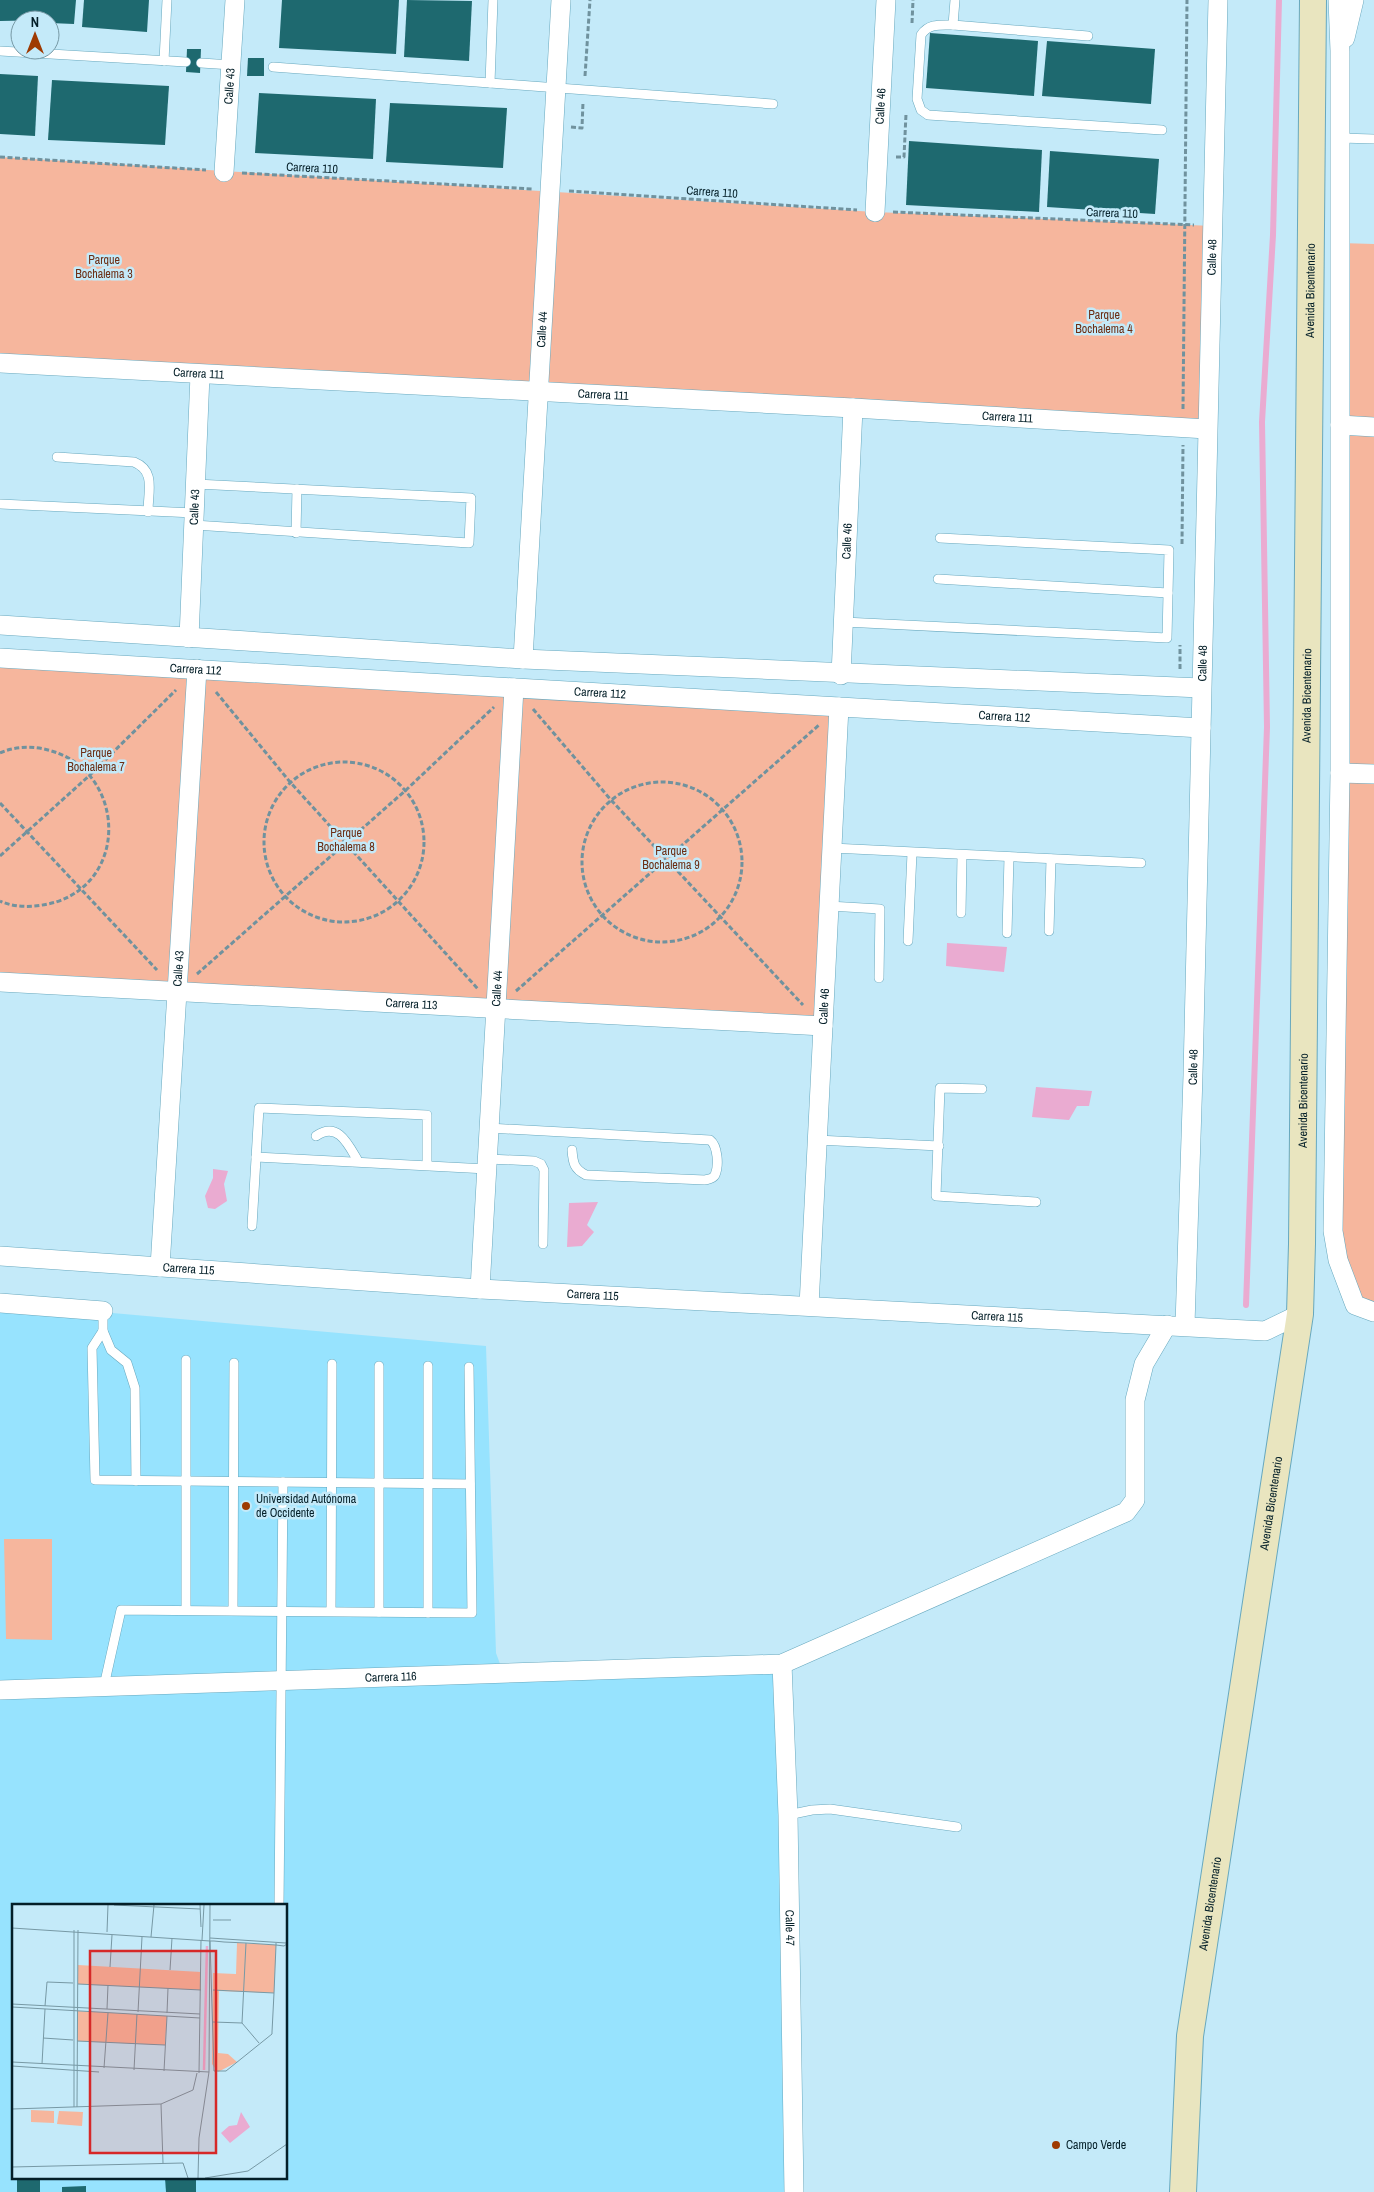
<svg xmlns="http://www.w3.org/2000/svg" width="1374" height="2192" font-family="'Archivo Narrow',sans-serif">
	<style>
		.built { fill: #97e3fe; fill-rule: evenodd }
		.green { fill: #f6b69d }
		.water { fill: #eaabd1 }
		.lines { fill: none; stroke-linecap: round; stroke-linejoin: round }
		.stream { stroke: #eaabd1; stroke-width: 6 }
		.building { fill: #1e696f }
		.service-casing { stroke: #67a8be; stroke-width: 10 }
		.minor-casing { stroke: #67a8be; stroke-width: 20 }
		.secondary-casing { stroke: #67a8be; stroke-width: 28 }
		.path { stroke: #70929e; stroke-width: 3; stroke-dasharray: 5 2.5; stroke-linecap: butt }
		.service { stroke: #fff; stroke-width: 9 }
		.minor { stroke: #fff; stroke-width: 19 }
		.secondary { stroke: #e9e5bf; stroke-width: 26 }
		.poi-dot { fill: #9e3a02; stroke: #c4eaf9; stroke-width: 2 }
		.labels { text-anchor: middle; stroke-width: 5; stroke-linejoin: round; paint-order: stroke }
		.street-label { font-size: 12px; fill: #041f28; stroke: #c4eaf9 }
		.park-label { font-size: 12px; fill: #6b2d13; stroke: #c4eaf9 }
		.poi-label { font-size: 12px; fill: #041f28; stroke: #c4eaf9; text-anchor: start }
		.inset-river { fill: none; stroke: #eaabd1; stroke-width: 2.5 }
		.inset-road { fill: none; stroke: #7799a5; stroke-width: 1 }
		.view { fill: #d62828; fill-opacity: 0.15; stroke: #d62828; stroke-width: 2.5 }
		.inset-edge { fill: none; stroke: #041f28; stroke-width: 2.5 }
	</style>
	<rect width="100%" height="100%" fill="#c4eaf9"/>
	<!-- built -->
	<path class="built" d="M0,1303l486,43 10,307 7,19 279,-8 12,528h-794zM14,1906h272v272h-272z"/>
	<!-- green -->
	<g class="green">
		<polygon points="0,157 875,212 1213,226 1207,429 0,363"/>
		<polygon points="1340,243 1374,244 1374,1312 1355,1305 1338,1260"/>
		<polygon points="0,658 839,707 823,1026 0,982"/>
		<polygon points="4,1539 52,1539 52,1640 6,1639"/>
	</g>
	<!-- water -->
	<g class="water">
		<polygon points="947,943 1007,947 1004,972 946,966"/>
		<polygon points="1036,1087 1092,1091 1089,1106 1077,1106 1069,1120 1032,1117"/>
		<polygon points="213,1169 228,1171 224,1184 227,1201 215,1209 208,1208 205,1196 213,1178"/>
		<polygon points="598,1202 587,1225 594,1232 582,1246 567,1247 569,1203"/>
	</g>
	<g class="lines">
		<!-- stream -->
		<polyline class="stream" points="1246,1305 1267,727 1262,422 1273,235 1279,0"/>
	</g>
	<!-- building -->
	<g class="building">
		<polygon points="0,0 76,0 74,24 50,23 50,20 0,21"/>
		<polygon points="84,0 149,0 147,32 82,27"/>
		<polygon points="282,0 399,0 396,54 279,48"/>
		<polygon points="407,0 472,1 469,61 404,57"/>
		<polygon points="930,33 1038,41 1034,96 926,88"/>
		<polygon points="1047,41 1155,49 1151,104 1042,96"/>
		<polygon points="187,49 201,49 200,73 186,72"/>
		<polygon points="248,58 264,58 264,76 247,76"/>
		<polygon points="0,74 38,76 35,136 0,134"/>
		<polygon points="52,80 169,86 165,145 48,140"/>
		<polygon points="259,93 376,99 373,159 255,153"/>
		<polygon points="390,103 507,108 503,168 386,162"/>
		<polygon points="909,141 1042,150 1039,212 906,205"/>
		<polygon points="1050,151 1159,159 1155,214 1047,207"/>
		<rect x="17" y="2178" width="23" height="14"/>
		<polygon points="165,2178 196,2178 196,2192 166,2192"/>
		<polygon points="86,2186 86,2192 62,2192 62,2187"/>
	</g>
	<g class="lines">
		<!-- service casing -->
		<g class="service-casing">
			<g id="service">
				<polyline points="953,25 955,0"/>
				<path d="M1088,36l-135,-11c-12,0 -24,-2 -32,10l-4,64 4,11 7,5 234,15"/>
				<polyline points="0,51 186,62"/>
				<polyline points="164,61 167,0"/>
				<polyline points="201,63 232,65"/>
				<polyline points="273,67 490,83 493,0"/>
				<polyline points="490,83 773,104"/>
				<polyline points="1340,138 1374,139"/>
				<path d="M57,457l77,5c22,9 14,29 14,50"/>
				<polyline points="0,504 194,513"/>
				<polyline points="194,525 469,543 471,498 196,484"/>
				<polyline points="296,533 297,489"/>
				<polyline points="938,579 1168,593"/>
				<polyline points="844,622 1167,638 1169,550 940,538"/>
				<polyline points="832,848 1141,863"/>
				<polyline points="829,906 880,909 879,978"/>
				<polyline points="961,913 962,855"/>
				<polyline points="1049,931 1051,859"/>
				<polyline points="1007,933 1009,857"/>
				<polyline points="908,941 912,853"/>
				<polyline points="982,1089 940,1088 936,1196 1036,1202"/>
				<path d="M489,1128l221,12c8,6 9,26 5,35 -2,4 -6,4 -10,5l-119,-5c-12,-6 -13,-12 -14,-25"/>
				<path d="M316,1136c22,-15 32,8 42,25"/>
				<polyline points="817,1140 939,1146"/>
				<polyline points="256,1157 487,1169"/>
				<polyline points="488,1159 534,1161 541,1164 544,1170 543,1244"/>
				<polyline points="252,1226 259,1108 427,1115 427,1164"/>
				<polyline points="103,1311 103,1331 111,1350 127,1363 135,1388 136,1481"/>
				<polyline points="103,1331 92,1348 95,1480 470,1484"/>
				<polyline points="379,1366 379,1612"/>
				<polyline points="428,1366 428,1613"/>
				<polyline points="186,1610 186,1360"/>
				<polyline points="233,1610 234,1363"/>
				<polyline points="331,1611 332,1364"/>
				<polyline points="104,1686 121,1610 472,1613 469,1367"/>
				<polyline points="788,1815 812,1810 830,1809 957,1827"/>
				<polyline points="279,1906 283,1482"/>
			</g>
		</g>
		<!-- minor casing -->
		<g class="minor-casing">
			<g id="minor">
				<polyline points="1338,0 1340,51 1340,773 1333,1231 1338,1260 1355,1305 1374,1312"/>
				<polyline points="1345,38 1354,0"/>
				<path id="s1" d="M224,172l11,-172"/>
				<path id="s2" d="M875,212l11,-212"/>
				<path id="s3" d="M0,363l853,45 354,21"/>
				<polyline points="1340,425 1374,427"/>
				<polyline points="0,625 523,659 1201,688"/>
				<path id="s4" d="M189,638l11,-263"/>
				<path id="s5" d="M0,658l1201,70"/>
				<path id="s6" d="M523,659l38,-659"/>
				<path id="s7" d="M841,675l12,-267"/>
				<polyline points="1340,773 1374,774"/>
				<path id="s8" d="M0,982l823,44"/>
				<path id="s9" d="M0,1256l480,33 785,42 35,-17"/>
				<path id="s10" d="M160,1267l37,-598"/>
				<path id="s11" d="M480,1289l34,-601"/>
				<polyline points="0,1303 103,1311"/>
				<path id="s12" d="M809,1306l30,-599"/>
				<path id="s13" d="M1185,1325l8,-250 25,-1075"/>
				<path id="s14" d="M782,1664l6,151 6,377"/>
				<path id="s15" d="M0,1690l782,-26 344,-152 9,-12v-100l9,-36 23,-39"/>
			</g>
		</g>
		<!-- secondary casing -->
		<g class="secondary-casing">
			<g id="secondary">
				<path id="s16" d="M1183,2192l7,-156 110,-722 2,-70 11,-1244"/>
			</g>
		</g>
		<!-- path -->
		<g class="path">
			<polyline points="912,23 913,0"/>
			<polyline points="585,76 590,0"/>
			<polyline points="571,127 582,128 583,102"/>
			<polyline points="0,157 206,170"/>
			<polyline points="896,157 904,157 906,114"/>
			<polyline points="242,173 533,189"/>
			<polyline points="569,191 857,210"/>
			<polyline points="893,212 1194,225"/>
			<polyline points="1183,409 1187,0"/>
			<polyline points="1182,544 1183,445"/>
			<polyline points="1180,669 1180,645"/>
			<polyline points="216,692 290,782 478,989"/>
			<polyline points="533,709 611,800 803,1005"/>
			<path d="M0,753c15,-7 33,-7 48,-3 76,19 83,128 8,152 -18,5 -39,7 -56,-1"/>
			<circle cx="344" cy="842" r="80"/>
			<circle cx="662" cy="862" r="80"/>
			<polyline points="0,803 157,970"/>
			<polyline points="0,856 90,775 176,690"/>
			<polyline points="197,974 406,790 494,707"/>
			<polyline points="516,991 819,725"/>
		</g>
		<!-- service -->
		<use href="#service" class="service"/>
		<!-- minor -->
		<use href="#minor" class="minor"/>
		<!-- secondary -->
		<use href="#secondary" class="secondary"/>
	</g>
	<!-- markers -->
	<g class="poi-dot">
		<circle cx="246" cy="1506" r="5"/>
		<circle cx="1056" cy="2145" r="5"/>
	</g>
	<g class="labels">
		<!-- street labels -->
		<g class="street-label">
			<text dy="4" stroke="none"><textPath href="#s1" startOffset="86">Calle 43</textPath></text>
			<text dy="4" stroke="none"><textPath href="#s2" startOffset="106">Calle 46</textPath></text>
			<text transform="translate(312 168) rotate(3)" y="4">Carrera 110</text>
			<text transform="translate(712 192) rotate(4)" y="4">Carrera 110</text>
			<text transform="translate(1112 213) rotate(2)" y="4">Carrera 110</text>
			<text dy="4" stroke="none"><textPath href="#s13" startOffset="1068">Calle 48</textPath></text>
			<text dy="4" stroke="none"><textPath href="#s16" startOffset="1910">Avenida Bicentenario</textPath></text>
			<text dy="4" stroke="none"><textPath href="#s6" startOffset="330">Calle 44</textPath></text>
			<text dy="4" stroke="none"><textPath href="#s3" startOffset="199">Carrera 111</textPath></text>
			<text dy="4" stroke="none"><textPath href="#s3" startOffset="604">Carrera 111</textPath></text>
			<text dy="4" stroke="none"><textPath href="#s3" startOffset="1009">Carrera 111</textPath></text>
			<text dy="4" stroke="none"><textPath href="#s4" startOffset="131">Calle 43</textPath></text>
			<text dy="4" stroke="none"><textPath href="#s7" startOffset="134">Calle 46</textPath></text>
			<text dy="4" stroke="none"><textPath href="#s13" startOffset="662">Calle 48</textPath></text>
			<text dy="4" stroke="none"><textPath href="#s5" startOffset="196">Carrera 112</textPath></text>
			<text dy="4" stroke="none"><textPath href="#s5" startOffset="601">Carrera 112</textPath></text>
			<text dy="4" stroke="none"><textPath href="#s16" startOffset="1505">Avenida Bicentenario</textPath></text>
			<text dy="4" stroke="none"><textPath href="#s5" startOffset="1006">Carrera 112</textPath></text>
			<text dy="4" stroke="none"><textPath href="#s10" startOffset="299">Calle 43</textPath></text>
			<text dy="4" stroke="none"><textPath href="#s11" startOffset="301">Calle 44</textPath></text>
			<text dy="4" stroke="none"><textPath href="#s8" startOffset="412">Carrera 113</textPath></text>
			<text dy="4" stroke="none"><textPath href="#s12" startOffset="300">Calle 46</textPath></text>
			<text dy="4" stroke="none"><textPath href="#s13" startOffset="258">Calle 48</textPath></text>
			<text dy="4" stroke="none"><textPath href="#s16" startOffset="1100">Avenida Bicentenario</textPath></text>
			<text dy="4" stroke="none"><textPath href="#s9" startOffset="189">Carrera 115</textPath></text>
			<text dy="4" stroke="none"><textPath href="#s9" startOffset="594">Carrera 115</textPath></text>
			<text dy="4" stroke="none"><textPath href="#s9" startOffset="999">Carrera 115</textPath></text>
			<text dy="4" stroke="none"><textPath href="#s16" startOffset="695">Avenida Bicentenario</textPath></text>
			<text dy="4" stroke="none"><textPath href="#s15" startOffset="391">Carrera 116</textPath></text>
			<text dy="4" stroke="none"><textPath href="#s16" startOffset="290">Avenida Bicentenario</textPath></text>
			<text dy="4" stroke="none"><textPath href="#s14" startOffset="264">Calle 47</textPath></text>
		</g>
		<!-- park labels -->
		<g class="park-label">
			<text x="104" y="264">Parque<tspan x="104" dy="14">Bochalema 3</tspan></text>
			<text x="1104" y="319">Parque<tspan x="1104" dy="14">Bochalema 4</tspan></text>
			<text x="96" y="757">Parque<tspan x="96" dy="14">Bochalema 7</tspan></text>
			<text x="346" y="837">Parque<tspan x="346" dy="14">Bochalema 8</tspan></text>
			<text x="671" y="855">Parque<tspan x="671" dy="14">Bochalema 9</tspan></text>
		</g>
		<!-- poi labels -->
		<g class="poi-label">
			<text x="256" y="1503">Universidad Autónoma<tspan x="256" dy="14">de Occidente</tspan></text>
			<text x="1066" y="2149">Campo Verde</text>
		</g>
	</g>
	<!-- overview -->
	<g transform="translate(12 1904)">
		<rect width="275" height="275" fill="#c4eaf9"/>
		<path d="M225,39l39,2 -2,48 -55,-2 -1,62 10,1 9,8 -19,10 -6,-8 1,-91 23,1zM66,61l123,7v18l-123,-6zM65,107l90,5 -2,29 -88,-4zM19,206l23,1v12l-23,-1zM47,207l24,1 -1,14 -25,-2z" fill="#f6b69d"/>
		<path d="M229,208l9,15 -20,16 -9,-10 8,-7 8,-1z" fill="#eaabd1"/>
		<path class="inset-river" d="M192,166l3,-124"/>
		<path class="inset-road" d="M102,1l86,4M188,1l1,22M201,16h18M0,24l198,13M95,28l1,-27M139,33l3,-32M198,34l76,5M190,36l2,-35M234,39l-4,80 17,20M264,39v2l-2,48 -2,39v2l-46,37h-12l-4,-130h4l10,1 22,1 30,2 8,1 3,-2M98,63l2,-32M158,66l2,-32M66,80l123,6M201,86l61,3M0,100l188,10M33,102l2,-24 26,1M0,103l188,11M95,105l1,-24M126,108l4,-75M155,109l1,-25M201,118l29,1M31,134l30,2M65,137l88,4M0,158l197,10M30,160l3,-55M0,162l87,6M92,164l4,-55M122,166l3,-56M152,167l3,-55M187,169l2,-133M149,200l2,59M62,203v-177M65,203l1,-177M0,205l149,-5 32,-14 4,-17M0,263l171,-4 5,15M186,274l1,-40 10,-66 1,-167M193,274l43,-7 39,-27"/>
		<path class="view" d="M78,47h126v202h-126z"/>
		<rect width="275" height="275" class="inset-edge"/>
	</g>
	<!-- north arrow -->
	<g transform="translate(35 35)"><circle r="24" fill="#c4eaf9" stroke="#7799a5"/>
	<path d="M0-4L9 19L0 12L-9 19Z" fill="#9e3a02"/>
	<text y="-8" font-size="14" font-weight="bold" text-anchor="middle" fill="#041f28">N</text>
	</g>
</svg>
